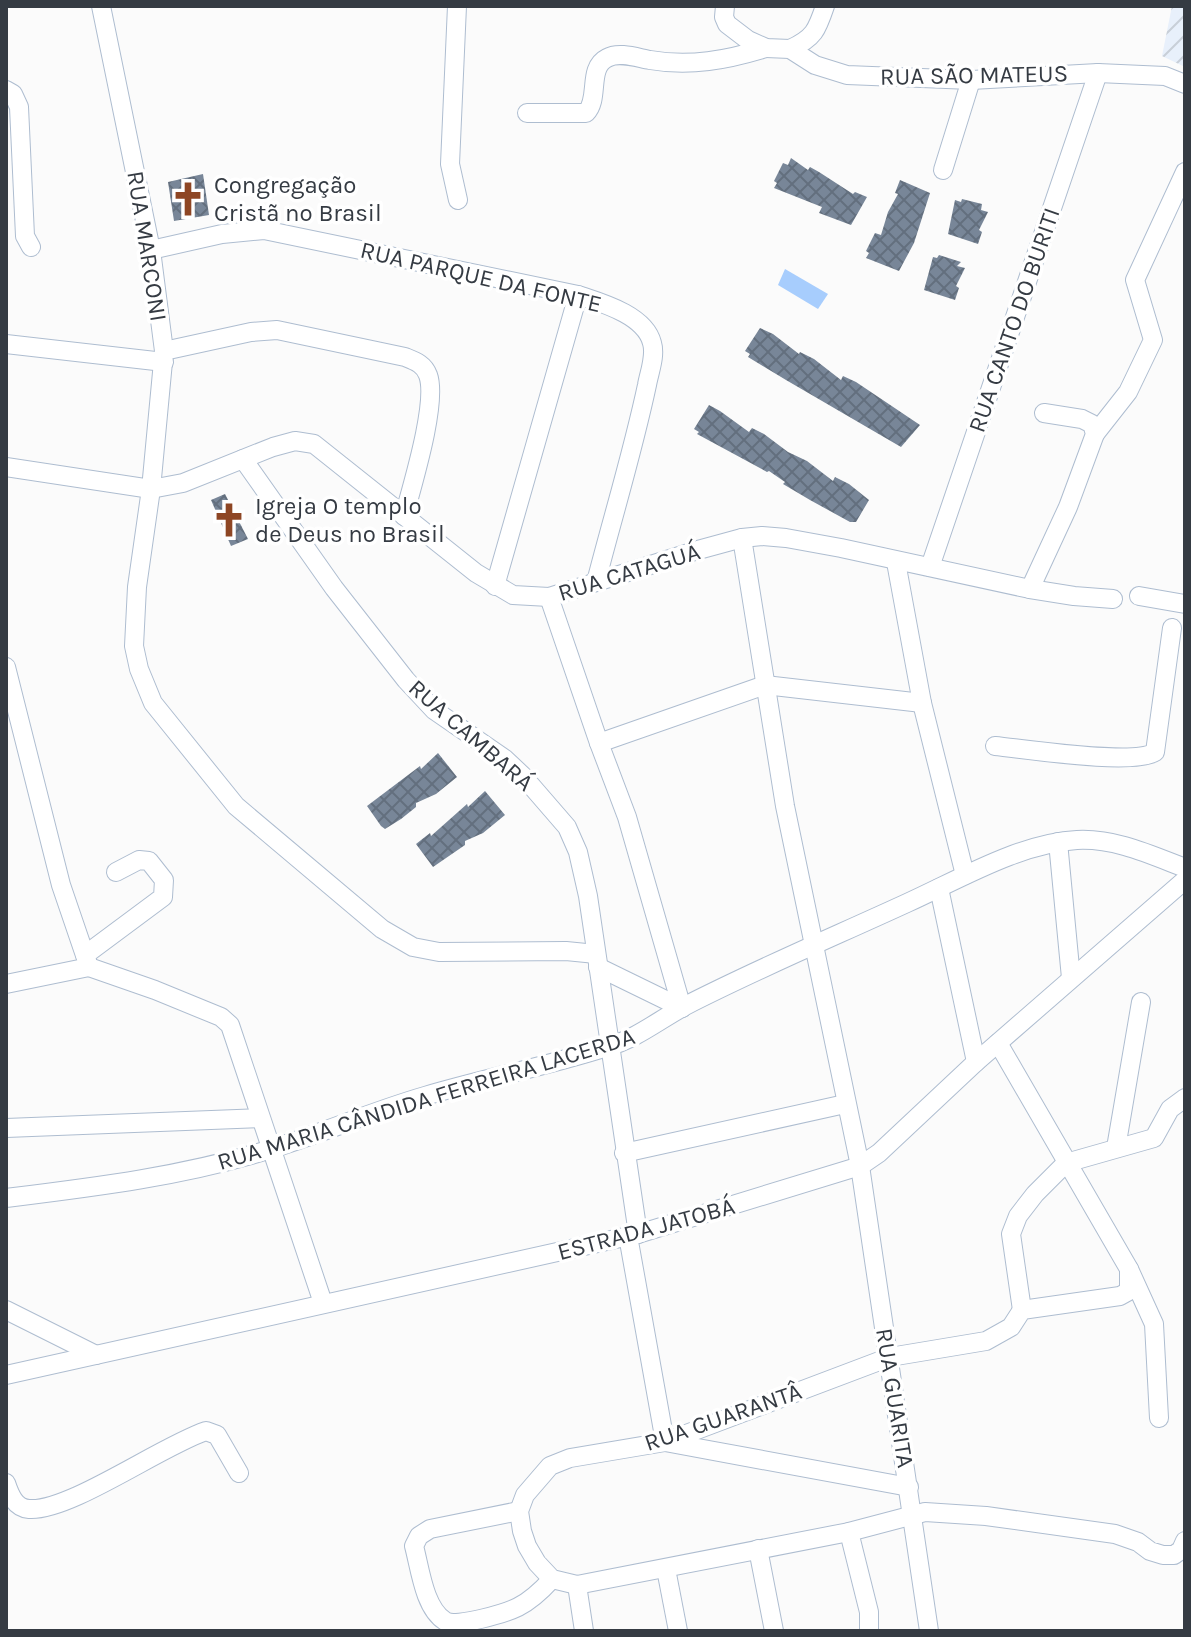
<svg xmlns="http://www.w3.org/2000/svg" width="1191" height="1637" font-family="Karla,sans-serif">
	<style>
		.industrial { fill: url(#industrial-furrows) }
		.pitch { fill: #a7cdfd }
		.building { fill: url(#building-cross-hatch) }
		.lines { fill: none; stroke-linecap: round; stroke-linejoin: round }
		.minor-casing { stroke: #aebdd0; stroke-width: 20 }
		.minor { stroke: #fff; stroke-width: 18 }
		.labels { text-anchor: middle; stroke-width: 7; stroke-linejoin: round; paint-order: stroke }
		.street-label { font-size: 24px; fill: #353b43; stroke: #fff }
		.poi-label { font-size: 24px; fill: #353b43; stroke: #fff; text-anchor: start }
	</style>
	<defs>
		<pattern id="industrial-furrows" width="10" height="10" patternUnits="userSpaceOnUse" patternTransform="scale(2)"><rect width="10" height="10" fill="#e8f0fb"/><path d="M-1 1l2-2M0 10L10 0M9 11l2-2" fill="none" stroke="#c8cfd8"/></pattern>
		<pattern id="building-cross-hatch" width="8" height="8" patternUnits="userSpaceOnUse" patternTransform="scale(2)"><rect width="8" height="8" fill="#788698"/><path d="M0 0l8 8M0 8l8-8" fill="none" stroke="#636f7e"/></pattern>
	</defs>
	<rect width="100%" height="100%" fill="#fbfbfb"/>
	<!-- industrial -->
	<polygon class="industrial" points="1172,6 1185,6 1185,67 1162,56"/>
	<!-- pitch -->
	<polygon class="pitch" points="785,269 828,294 818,309 778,285"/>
	<!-- building -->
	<g class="building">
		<polygon points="791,158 808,170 810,167 819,172 853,194 855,192 867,197 851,225 819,213 822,207 774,188 777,183 774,181 783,163 788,165"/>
		<polygon points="203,174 209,215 174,221 168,182"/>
		<polygon points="900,180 930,193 914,243 899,271 866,258 869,253 866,251 875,233 881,235 888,212 898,194 895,193"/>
		<polygon points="962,199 982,204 981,210 988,212 979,230 982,232 978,244 948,234 955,200 961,202"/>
		<polygon points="939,255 961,262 957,266 965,268 956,286 959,288 955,300 924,290 933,257 937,258"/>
		<polygon points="760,328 773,334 799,354 800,352 814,359 841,380 843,376 856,382 920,425 901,447 786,380 748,357 750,354 745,351"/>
		<polygon points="709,405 720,411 749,432 752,428 764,434 788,452 807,461 833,481 835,477 849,484 869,500 856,522 850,522 810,500 783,484 785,482 769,471 767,472 697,434 699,432 694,429"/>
		<polygon points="225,494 248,539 231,546 211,500"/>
		<polygon points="438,753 457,777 436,794 416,803 416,807 401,819 385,829 381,826 367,806 420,766 421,769"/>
		<polygon points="485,791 505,815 483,833 465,841 465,845 433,867 416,844 430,833 431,836 467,804 468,807"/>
	</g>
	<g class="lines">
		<!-- minor casing -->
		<g class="minor-casing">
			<g id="minor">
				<polyline points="101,6 151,250 164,351 151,489 137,587 134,646 139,669 153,703 236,806 382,929 413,947 439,952 566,951 596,954"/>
				<polyline points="457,6 450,164 458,200"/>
				<polyline points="725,6 724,17 727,24 748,40 766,48 790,49 815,65 847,75 971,80 1098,73 1165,76 1185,84"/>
				<path d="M790,49c24,-11 27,-19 35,-43"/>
				<polyline points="6,90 13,94 19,107 25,236 31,247"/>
				<path d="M527,113h59c14,-14 1,-45 21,-55 12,-7 31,0 43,2 40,7 77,0 116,-12"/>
				<polyline points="943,170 971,80"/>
				<path d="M151,250l71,-16 42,-4 314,65c24,8 67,20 74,48 4,13 -3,30 -5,42 -14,66 -34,131 -51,197"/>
				<polyline points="6,344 164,362"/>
				<path d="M164,351l87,-19 26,-2 128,27c10,4 19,7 23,18 10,27 -16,111 -24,141"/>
				<polyline points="1095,434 1128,392 1153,340 1135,280 1185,172"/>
				<polyline points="243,459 334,588 406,680 434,710 505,759 522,775 567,827 578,852 588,896 638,1234"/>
				<polyline points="6,467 151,489 183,483 273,447 295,441 314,444 476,573 513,595 549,597 698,550 742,538 762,536 786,538 841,548 1030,589 1074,596 1113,599"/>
				<polyline points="742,538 785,806 860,1166 929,1631"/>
				<polyline points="896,562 922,703 965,875"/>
				<polyline points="930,567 1098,73"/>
				<polyline points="495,586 578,295"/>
				<polyline points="1030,589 1068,507 1095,434 1092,424 1082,419 1044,413"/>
				<polyline points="1139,596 1185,604"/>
				<polyline points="549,597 599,743 627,817 682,1008"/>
				<polyline points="6,667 61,885 89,967"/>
				<polyline points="599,743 765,685 922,703"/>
				<path d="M995,746c31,3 139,20 160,6l17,-124"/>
				<polyline points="1058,842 1071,978"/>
				<polyline points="939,888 976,1062"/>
				<polyline points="85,955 163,897 164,880 149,861 139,860 116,872"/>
				<polyline points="89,967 155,990 221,1017 230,1025 323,1303"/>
				<polyline points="598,967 682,1008"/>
				<polyline points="6,984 89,967"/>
				<polyline points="998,1043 1129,1269 1154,1324 1159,1418"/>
				<polyline points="6,1128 260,1118"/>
				<polyline points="1116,1148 1141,1002"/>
				<polyline points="624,1153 845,1104"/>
				<path d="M6,1198c89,-11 179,-22 265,-49 52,-16 102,-38 154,-53 61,-18 123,-30 182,-49 29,-8 52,-27 78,-41 72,-37 148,-69 222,-103 51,-23 113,-60 170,-63 38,-2 74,15 108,28"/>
				<polyline points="628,1236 665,1442 909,1487"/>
				<polyline points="1129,1269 1129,1291 1120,1296 1022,1310 1011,1327 986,1341 890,1357 665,1442 570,1458 550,1466 525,1495 519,1511 522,1531 527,1546 537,1563 552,1579 577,1585 849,1532 925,1512 986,1516 1115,1534 1138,1542 1150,1551 1163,1555 1174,1555 1181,1550 1185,1541"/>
				<polyline points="6,1310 96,1355"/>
				<polyline points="1022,1310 1011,1234 1018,1216 1035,1194 1066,1163 1154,1138 1170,1109 1185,1098"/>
				<polyline points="6,1375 638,1234 860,1166 879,1153 976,1062 1185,880"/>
				<path d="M6,1483c4,12 9,25 23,26 40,3 132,-63 177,-78l11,4 22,38"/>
				<path d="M519,1511l-89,18 -11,7 -5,10c6,22 10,62 31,75 11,7 61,-8 73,-14 14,-7 24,-17 34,-28"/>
				<polyline points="849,1532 869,1612 869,1631"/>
				<polyline points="758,1549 774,1631"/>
				<polyline points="666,1569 678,1631"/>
				<polyline points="577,1585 584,1631"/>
			</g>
		</g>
		<!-- minor -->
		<use href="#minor" class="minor"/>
	</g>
	<!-- icons -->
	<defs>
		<g id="church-bare" transform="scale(2.76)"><path d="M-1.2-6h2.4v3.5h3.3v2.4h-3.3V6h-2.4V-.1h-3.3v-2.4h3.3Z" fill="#8e4624" stroke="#fff" stroke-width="2.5" paint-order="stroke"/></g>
	</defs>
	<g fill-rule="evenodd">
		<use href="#church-bare" x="188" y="199"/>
		<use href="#church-bare" x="229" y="520"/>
	</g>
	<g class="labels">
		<!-- street labels -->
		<g class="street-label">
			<text transform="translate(974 75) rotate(-1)" y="8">RUA SÃO MATEUS</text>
			<text transform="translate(147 246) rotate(81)" y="8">RUA MARCONI</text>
			<text transform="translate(481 277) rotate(13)" y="8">RUA PARQUE DA FONTE</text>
			<text transform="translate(1014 320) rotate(-71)" y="8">RUA CANTO DO BURITI</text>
			<text transform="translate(629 572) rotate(-17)" y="8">RUA CATAGUÁ</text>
			<text transform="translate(471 735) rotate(41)" y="8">RUA CAMBARÁ</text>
			<text transform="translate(426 1099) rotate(-17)" y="8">RUA MARIA CÂNDIDA FERREIRA LACERDA</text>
			<text transform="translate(646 1229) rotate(-15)" y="8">ESTRADA JATOBÁ</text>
			<text transform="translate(895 1398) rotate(81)" y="8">RUA GUARITA</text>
			<text transform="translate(723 1417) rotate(-19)" y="8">RUA GUARANTÂ</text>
		</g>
		<!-- poi labels -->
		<g class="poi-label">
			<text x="214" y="193">Congregação<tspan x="214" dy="28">Cristã no Brasil</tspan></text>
			<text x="255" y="514">Igreja O templo<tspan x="255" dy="28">de Deus no Brasil</tspan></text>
		</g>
	</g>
	<!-- border -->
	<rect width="1191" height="1637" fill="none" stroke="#353b43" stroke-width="16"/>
</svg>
